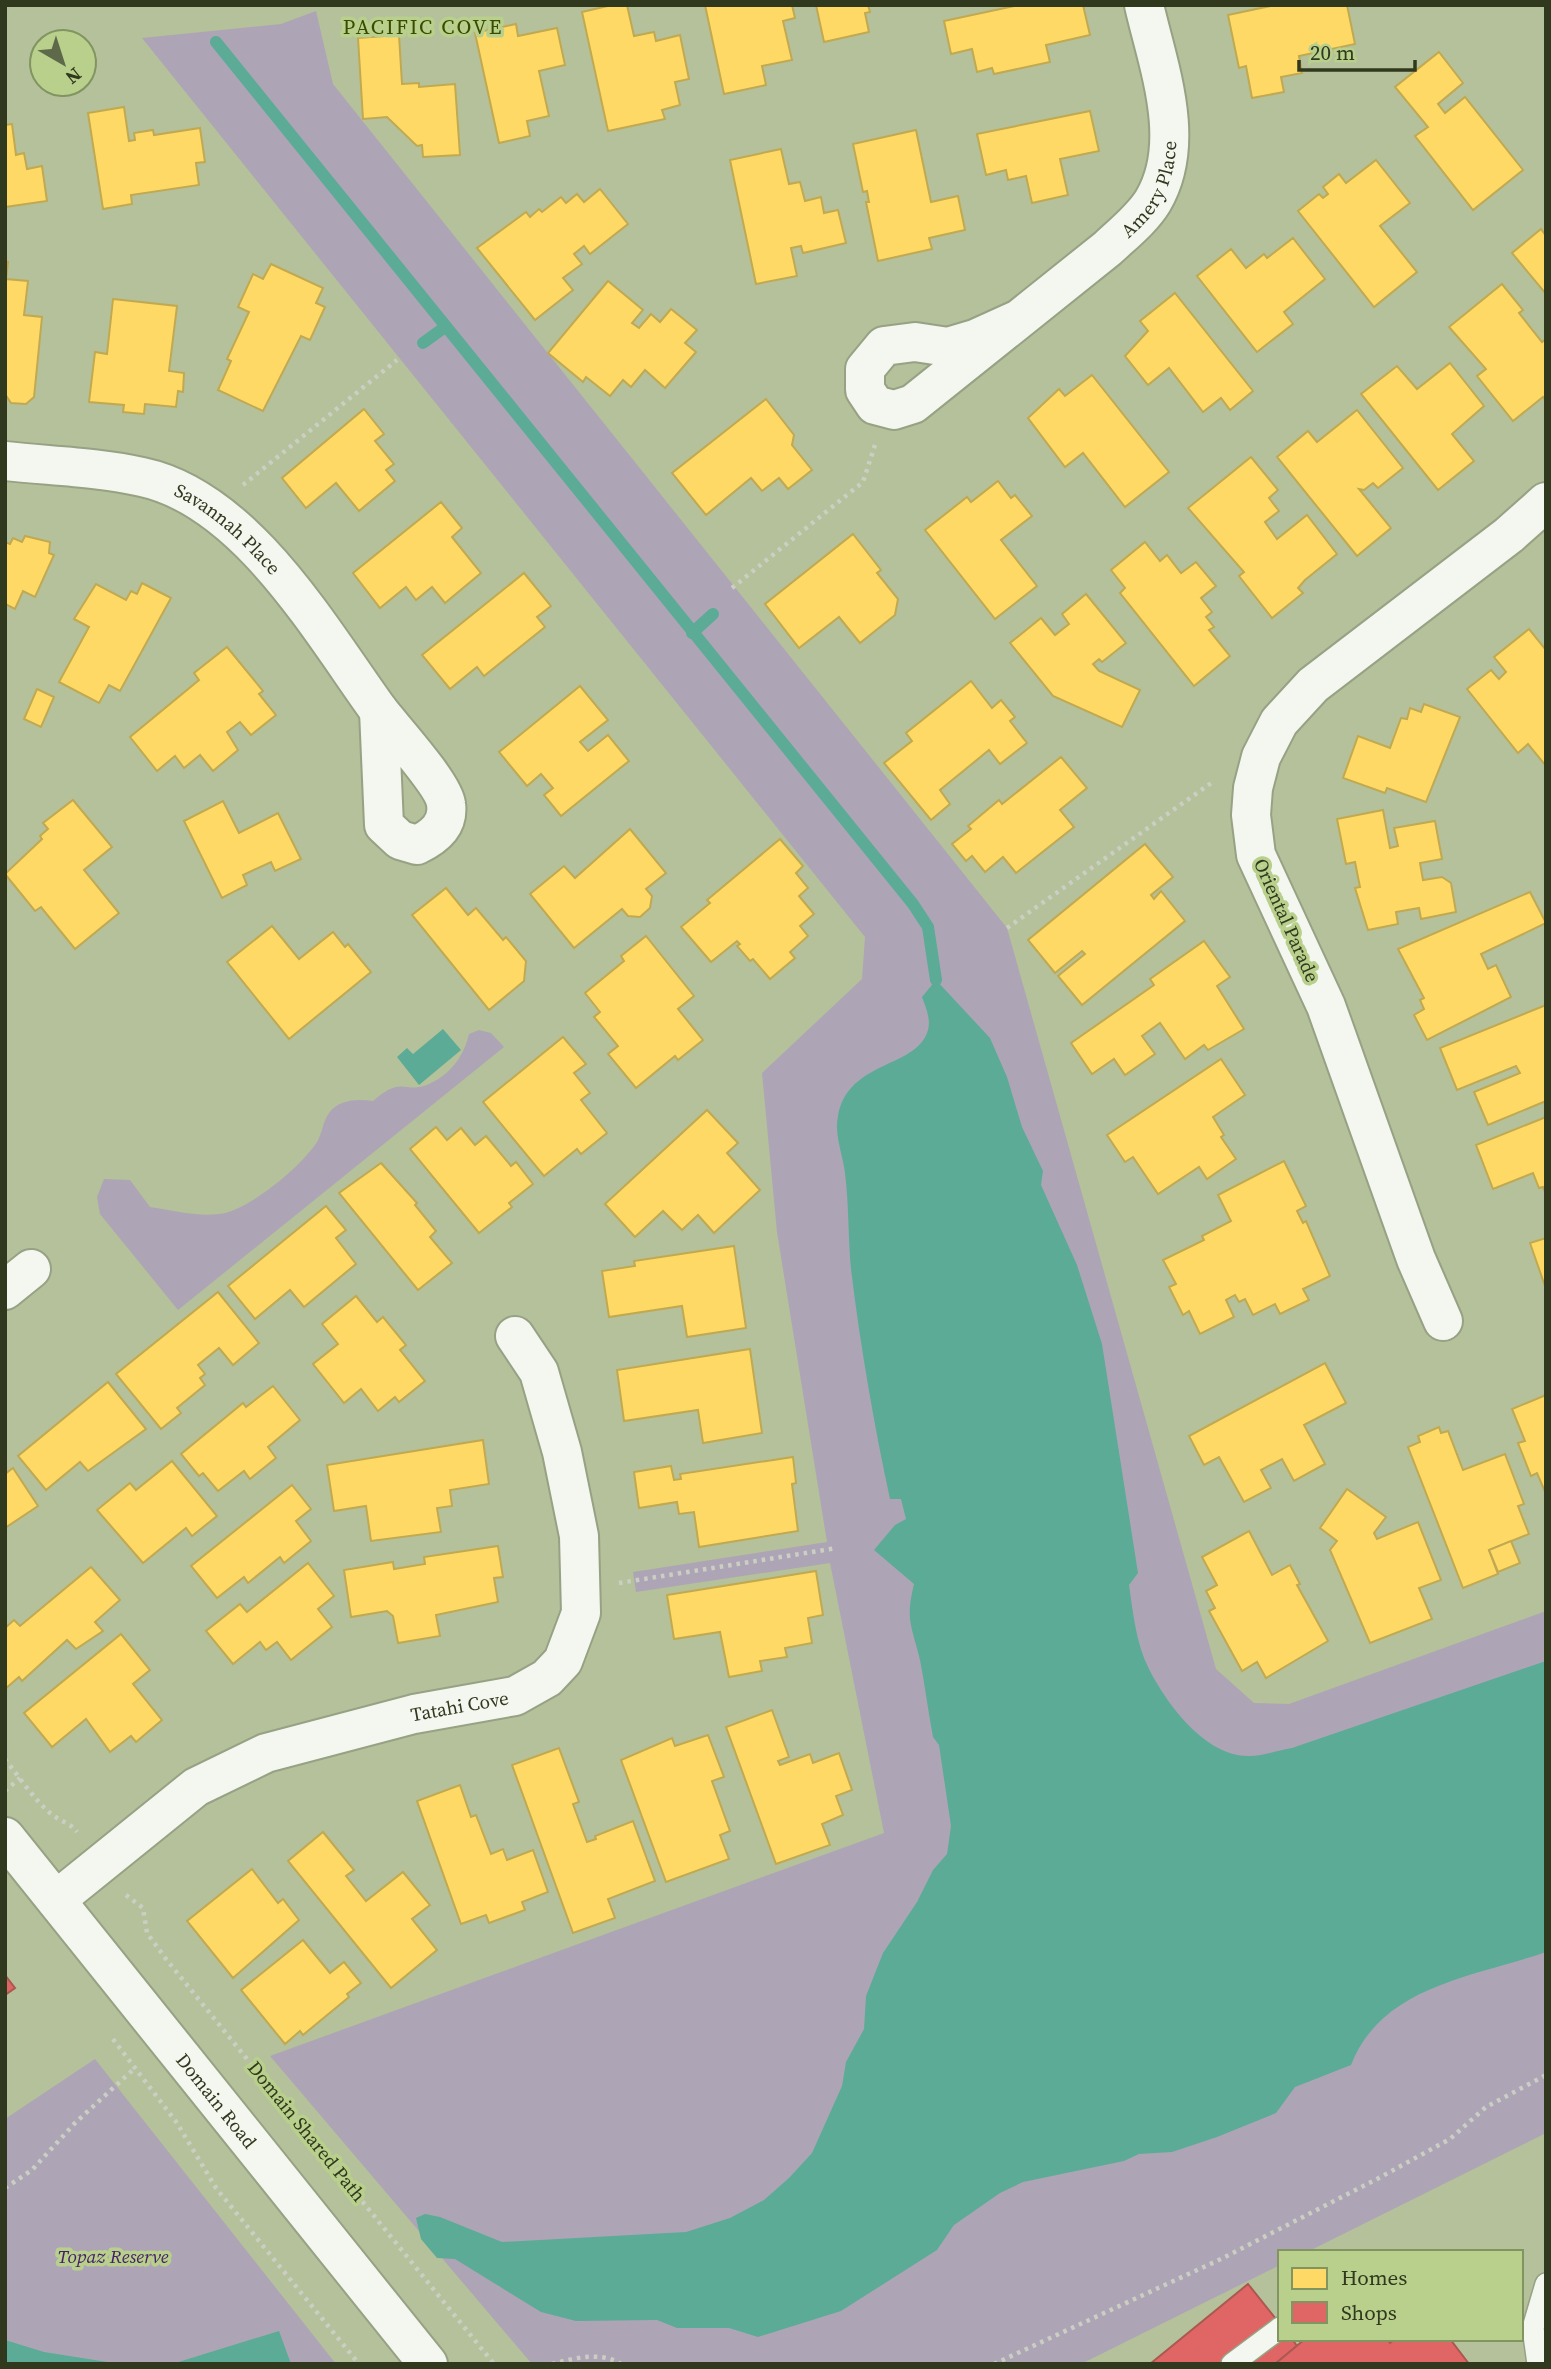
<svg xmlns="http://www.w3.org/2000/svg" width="1551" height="2369" font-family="'Source Serif 4',serif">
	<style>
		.green { fill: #ada5b5 }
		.water { fill: #5cab96 }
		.homes { fill: #ffd966; stroke: #c1a950; stroke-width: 2 }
		.shops { fill: #e06666; stroke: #ab5850; stroke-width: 2 }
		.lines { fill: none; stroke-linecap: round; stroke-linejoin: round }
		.stream { stroke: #5cab96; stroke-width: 12 }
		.lane-casing { stroke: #97a183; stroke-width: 24 }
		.street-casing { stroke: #97a183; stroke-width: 42 }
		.secondary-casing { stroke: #97a183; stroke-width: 42 }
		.path { stroke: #cbcfc3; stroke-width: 4.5; stroke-dasharray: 3.5 5; stroke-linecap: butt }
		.lane { stroke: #f4f6f0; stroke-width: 21 }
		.street { stroke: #f4f6f0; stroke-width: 38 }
		.secondary { stroke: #f4f6f0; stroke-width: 38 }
		.labels { text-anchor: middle; stroke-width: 7; stroke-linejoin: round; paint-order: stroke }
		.street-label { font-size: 19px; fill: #30391d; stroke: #b9d08c }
		.park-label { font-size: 19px; font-style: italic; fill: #451e6a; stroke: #b9d08c }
		.neighbourhood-label { font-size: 21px; letter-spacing: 2px; fill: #3a4b01; stroke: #b9d08c }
	</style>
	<rect width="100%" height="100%" fill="#b4c19b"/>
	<!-- green -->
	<g class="green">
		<polygon points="316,11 333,84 1007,928 1216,1669 1254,1703 1289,1704 1546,1611 1546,2133 1307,2252 1280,2252 1280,2265 1081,2364 532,2364 270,2056 884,1833 830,1563 636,1592 633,1572 827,1542 777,1232 762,1073 862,979 865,937 142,38 281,24"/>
		<path d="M479,1030l12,3 13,14 -326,263 -78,-96 -3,-17 7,-18 26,1 20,27c21,3 47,10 69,7 29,-3 82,-47 98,-72 5,-8 6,-21 12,-29 10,-14 29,-14 44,-12 30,-27 32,-6 56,-17 22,-10 35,-28 40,-50z"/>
		<polygon points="95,2059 336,2364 5,2364 5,2119"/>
	</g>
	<!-- water -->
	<g class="water">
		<path d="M936,980l54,58 17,39 15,50 21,44 -2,14 36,80 25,79 36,229 -9,12c4,27 7,59 20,84 18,35 56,88 101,87 13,0 29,-6 42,-8l254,-87v291c-71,25 -164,33 -195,113l-56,22 -19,26 -59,24 -45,15 -33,2 -15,7 -101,21 -23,11 -46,32 -17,25 -96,61 -83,26 -29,-9h-52l-20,-8 -81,1 -35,-9 -86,-53 -18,-1 -16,-19 -5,-21 9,-4 15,3 62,25 184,-10 44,-14 34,-18 25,-22 23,-25 30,-67 4,-24 18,-33 2,-33 17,-43 34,-51 16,-32 14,-16 4,-28 -12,-81 -6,-8c-5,-26 -8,-52 -13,-77 -8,-34 -15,-39 -6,-76l-40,-34 21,-25 11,-6 -5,-20h-11c-16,-74 -30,-155 -39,-230 -3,-32 -2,-64 -6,-96 -2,-18 -11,-38 -7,-57 10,-55 76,-48 89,-83 5,-12 -1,-25 -5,-36z"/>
		<polygon points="443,1029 461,1050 419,1085 397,1057 407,1048 413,1054"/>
		<polygon points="279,2331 291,2364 172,2364"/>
		<polygon points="5,2340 44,2352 120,2364 5,2364"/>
	</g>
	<!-- homes -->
	<g class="homes">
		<polygon points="612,5 627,5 634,36 654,32 656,41 680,35 689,79 675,82 680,105 662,110 665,119 608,131 582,12"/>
		<polygon points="705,5 792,5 795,18 783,21 792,60 762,66 766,85 724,94"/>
		<polygon points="816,5 868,5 870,12 865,13 869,32 824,42"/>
		<polygon points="1019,5 1083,5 1090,35 1046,45 1050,62 994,74 992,68 977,72 972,49 951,54 944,21"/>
		<polygon points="1275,5 1347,5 1355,44 1299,56 1302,73 1281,77 1284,92 1252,98 1246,66 1239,68 1228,15"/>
		<polygon points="516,24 518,36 557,28 565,65 539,71 549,116 527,121 530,136 499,143 475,33"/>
		<polygon points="399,35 402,84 419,83 419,87 455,84 460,155 423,157 422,145 417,146 387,117 363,119 358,38"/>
		<polygon points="1439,52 1463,83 1438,104 1445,113 1465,97 1523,170 1473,210 1415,136 1428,127 1395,87"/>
		<polygon points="124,107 129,141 135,140 134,133 153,130 154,135 200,128 205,162 196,163 199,185 131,195 132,204 103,209 88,113"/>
		<polygon points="1090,111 1099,151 1060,159 1068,195 1032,203 1026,176 1008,180 1006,170 986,175 977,134"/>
		<polygon points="12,124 16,155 24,153 27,169 42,166 47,201 5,207 5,125"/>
		<polygon points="916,130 931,202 958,196 965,230 929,238 932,249 878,261 866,202 869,202 867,191 863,192 853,144"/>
		<polygon points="781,149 789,184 800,182 805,201 821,197 824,213 838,210 846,243 803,253 801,246 791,248 797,276 756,284 730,160"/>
		<polygon points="1376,160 1410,203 1380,226 1417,272 1374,307 1298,211 1319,194 1323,198 1328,194 1323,187 1339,174 1346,183"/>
		<polygon points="600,189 628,224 590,254 584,246 574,254 582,264 563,278 573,290 535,320 477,248 526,212 530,217 539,209 542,212 561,197 566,203 577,194 584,202"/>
		<polygon points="1541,229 1546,236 1546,294 1512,253"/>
		<polygon points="1293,238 1325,279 1284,312 1293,324 1257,352 1197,276 1231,249 1246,268 1264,254 1267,258"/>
		<polygon points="5,261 8,262 6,279 28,281 24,315 42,317 34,397 26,404 11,403 5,394"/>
		<polygon points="271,264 323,288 316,303 325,307 310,340 301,336 263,411 218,390 231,361 227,359 249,312 238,307 253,274 263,279"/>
		<polygon points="608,281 643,310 632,323 639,328 651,314 660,322 671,309 697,330 685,343 696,352 665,388 645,370 631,387 623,380 610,396 586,377 583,382 548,353"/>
		<polygon points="1502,284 1523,310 1519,313 1542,342 1546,339 1546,401 1543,397 1513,421 1477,376 1486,369 1449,327"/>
		<polygon points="1175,293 1253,391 1230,410 1221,398 1203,412 1169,368 1148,385 1125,356 1148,331 1140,321"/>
		<polygon points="113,299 177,306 169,371 184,373 183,392 178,391 176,407 145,404 144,414 123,412 124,405 89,402 95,352 107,354"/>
		<polygon points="1450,363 1484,406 1452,434 1474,461 1438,490 1361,394 1397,366 1417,389"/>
		<polygon points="1092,375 1169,472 1125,507 1083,453 1065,467 1028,418 1059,389 1065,396"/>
		<polygon points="766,399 794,435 792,445 812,470 788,489 779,478 762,491 751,478 706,515 672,473"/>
		<polygon points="364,409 384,434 375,441 394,464 386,470 395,481 359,511 336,483 306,508 282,478"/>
		<polygon points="1357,410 1403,468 1378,488 1373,483 1364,490 1359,489 1391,528 1357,556 1277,457 1308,431 1317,442"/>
		<polygon points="1251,457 1278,490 1269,498 1279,511 1265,522 1277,539 1307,515 1337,554 1305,580 1298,588 1303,593 1272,618 1239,576 1244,572 1188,508"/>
		<polygon points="998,481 1011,498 1015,495 1032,516 1001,540 1037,586 995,619 925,530 967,497 971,502"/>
		<polygon points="441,502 462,528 452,537 481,573 445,603 432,587 416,600 406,587 380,608 353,573"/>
		<polygon points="853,534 881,570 877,573 898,599 895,615 860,643 839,617 799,648 765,604"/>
		<polygon points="25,536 50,542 49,553 54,555 35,597 23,591 15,609 5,604 5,542 10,544 13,538 22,542"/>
		<polygon points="1145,542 1160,561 1167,555 1181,573 1196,562 1216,586 1201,598 1212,612 1206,617 1214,627 1209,630 1230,656 1194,686 1120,593 1125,588 1111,570"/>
		<polygon points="524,573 551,606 537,617 545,627 484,676 477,667 450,689 422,655"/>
		<polygon points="142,583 171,598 120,691 109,685 99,703 59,682 89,627 74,619 96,584 126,600 131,591 137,594"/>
		<polygon points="1086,594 1126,643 1102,662 1099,659 1093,664 1099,671 1140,690 1122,727 1053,696 1010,643 1041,618 1055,635 1069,624 1062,614"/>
		<polygon points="1529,629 1546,650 1546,766 1528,744 1518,753 1467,689 1491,670 1499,679 1506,672 1494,657"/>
		<polygon points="227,647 263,691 259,694 276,715 251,735 240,722 227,732 238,750 213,771 200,755 184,768 175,756 157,771 130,737 199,680 194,673"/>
		<polygon points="971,681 992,708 1001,700 1015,717 1010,721 1027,743 1000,764 989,750 940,790 950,804 931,820 884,763 912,741 906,733"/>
		<polygon points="580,686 608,720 580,742 588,751 608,735 629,761 561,816 544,795 553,788 541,774 527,786 499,752"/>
		<polygon points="37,689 54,697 41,727 24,719"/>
		<polygon points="1424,704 1460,717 1426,802 1387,788 1385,793 1343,778 1358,736 1390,748 1401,718 1407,719 1410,708 1421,712"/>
		<polygon points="1061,757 1087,788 1060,810 1074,827 1016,873 1003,857 985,872 972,856 966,861 952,844 971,829 968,826 999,800 1002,804"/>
		<polygon points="73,800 112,847 84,870 119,913 75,949 41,907 35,911 5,874 42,839 40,836 48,829 43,823"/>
		<polygon points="223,801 239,833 278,813 301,859 275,871 271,862 243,875 247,885 222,898 184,821"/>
		<polygon points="1383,810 1390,848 1398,846 1394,828 1435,821 1442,859 1420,863 1423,880 1442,877 1451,883 1456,912 1421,919 1419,908 1396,912 1398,924 1368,930 1355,888 1360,887 1355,862 1346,864 1337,819"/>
		<polygon points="630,829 666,873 646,889 652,896 650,908 640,917 628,916 622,909 574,948 530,894 564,866 575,878"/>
		<polygon points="780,839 803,866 796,873 808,888 799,896 814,914 800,926 808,936 790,952 795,958 770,979 753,959 750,961 737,946 740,944 737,941 711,962 681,927 710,903 707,900"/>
		<polygon points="1145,844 1173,877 1151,895 1154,899 1161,891 1185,921 1082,1005 1058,976 1085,954 1082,951 1055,973 1028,940"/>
		<polygon points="446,888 468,915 476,908 503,940 506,937 526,961 524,981 489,1010 412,915"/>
		<polygon points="1530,892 1546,923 1481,954 1488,969 1496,965 1511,997 1427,1040 1414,1015 1424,1009 1420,1000 1424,998 1398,949"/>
		<polygon points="272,926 299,959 333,932 345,947 348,944 371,972 289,1039 227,962"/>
		<polygon points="646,936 694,996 678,1009 703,1040 678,1060 675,1056 636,1088 608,1054 618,1046 594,1017 600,1012 585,993 624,961 621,956"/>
		<polygon points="1204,941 1230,977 1217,986 1244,1029 1208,1050 1204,1045 1185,1059 1160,1023 1142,1036 1155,1054 1125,1075 1114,1059 1092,1074 1071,1043 1154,985 1150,979"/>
		<polygon points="1546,1005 1546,1101 1488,1125 1474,1092 1520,1073 1516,1066 1457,1090 1440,1048"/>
		<polygon points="563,1037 586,1064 574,1073 590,1093 581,1100 607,1133 581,1154 577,1149 544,1176 483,1102"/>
		<polygon points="1221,1059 1245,1095 1213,1117 1224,1135 1221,1137 1236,1159 1207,1179 1199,1167 1158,1194 1133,1157 1125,1162 1107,1135"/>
		<polygon points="707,1110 738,1143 727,1153 760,1190 714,1233 698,1215 682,1230 663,1211 635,1237 605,1204"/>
		<polygon points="1546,1117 1546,1194 1543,1187 1539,1188 1533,1173 1493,1189 1476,1145"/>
		<polygon points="436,1127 447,1140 461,1128 475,1145 486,1136 511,1166 516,1162 533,1184 509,1203 512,1207 479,1233 410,1149"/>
		<polygon points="1284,1161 1306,1206 1297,1211 1303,1223 1306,1221 1330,1276 1303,1289 1309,1300 1280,1314 1275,1304 1253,1315 1245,1299 1239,1302 1235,1295 1226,1300 1234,1317 1200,1334 1189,1311 1183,1315 1169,1287 1176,1284 1163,1260 1204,1240 1202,1236 1231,1221 1218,1195"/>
		<polygon points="381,1163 417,1203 415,1205 436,1231 430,1237 452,1263 418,1290 339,1193"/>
		<polygon points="326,1206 346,1230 336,1238 356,1264 304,1307 290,1290 255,1319 228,1286"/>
		<polygon points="1546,1238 1546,1285 1545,1286 1530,1243"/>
		<polygon points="734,1246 746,1328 687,1337 682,1306 609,1317 602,1271 635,1266 634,1261"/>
		<polygon points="218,1292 259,1343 233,1365 219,1348 198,1365 205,1374 200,1378 205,1385 177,1408 181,1413 161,1429 116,1374"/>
		<polygon points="356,1296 377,1322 383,1317 406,1345 400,1350 425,1381 399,1402 395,1397 378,1411 361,1389 344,1403 313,1364 338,1344 322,1324"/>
		<polygon points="750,1349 762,1433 703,1443 698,1410 624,1421 617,1370"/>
		<polygon points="1325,1363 1346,1403 1304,1425 1325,1464 1294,1481 1282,1459 1261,1470 1271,1488 1244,1502 1219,1457 1204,1465 1189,1436"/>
		<polygon points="108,1382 146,1429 88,1471 80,1462 46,1490 18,1456"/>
		<polygon points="273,1386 300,1420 268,1447 276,1458 250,1479 244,1471 218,1491 203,1473 199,1476 181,1454 243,1403 246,1407"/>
		<polygon points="1546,1395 1546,1494 1537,1473 1531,1476 1518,1443 1525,1441 1512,1409"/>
		<polygon points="1439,1427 1441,1433 1448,1431 1463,1470 1505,1454 1524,1504 1518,1506 1529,1534 1489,1550 1498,1574 1463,1588 1408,1447 1420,1442 1418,1436"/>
		<polygon points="483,1440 489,1484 450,1490 452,1506 437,1508 441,1532 371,1541 366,1506 334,1511 327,1465"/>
		<polygon points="793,1457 796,1483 792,1484 798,1531 699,1547 694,1512 679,1514 677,1502 639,1508 634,1472 671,1466 674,1480 681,1479 680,1474"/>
		<polygon points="172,1461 217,1516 192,1536 186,1528 143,1563 97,1510 130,1483 136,1490"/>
		<polygon points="13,1468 38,1506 5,1528 5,1474"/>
		<polygon points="292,1485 311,1509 296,1521 311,1541 284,1563 280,1557 248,1583 244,1577 217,1598 191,1566"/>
		<polygon points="1347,1489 1386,1517 1374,1533 1377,1539 1418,1522 1441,1580 1419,1588 1432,1619 1370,1643 1330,1550 1337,1541 1320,1528"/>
		<polygon points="1249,1531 1272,1575 1290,1565 1300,1584 1297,1585 1328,1641 1266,1678 1257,1662 1242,1671 1209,1611 1215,1608 1206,1591 1217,1585 1202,1557"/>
		<polygon points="1511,1541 1520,1563 1498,1572 1489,1550"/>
		<polygon points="498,1546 503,1577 494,1578 498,1602 436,1615 440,1636 398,1643 393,1616 387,1611 351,1617 344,1570 393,1562 394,1569 425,1564 424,1557"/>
		<polygon points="308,1563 334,1596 318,1609 332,1627 291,1660 277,1642 266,1650 260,1642 233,1664 206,1631 240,1604 247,1612"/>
		<polygon points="91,1567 120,1600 95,1622 103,1631 76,1649 67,1640 22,1681 19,1677 5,1689 5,1628 14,1620 20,1626"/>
		<polygon points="816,1571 823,1615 808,1618 812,1643 785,1648 787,1657 760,1661 762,1671 729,1677 720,1632 674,1639 667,1595"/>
		<polygon points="121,1634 150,1670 133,1684 162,1720 136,1742 131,1736 110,1752 86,1719 52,1747 24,1713"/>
		<polygon points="772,1710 789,1757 778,1761 780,1765 810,1754 813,1763 839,1753 852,1790 836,1796 843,1815 822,1824 830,1845 776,1864 726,1727"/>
		<polygon points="708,1735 724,1777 712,1781 730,1831 720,1835 729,1859 666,1882 621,1760 672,1738 675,1746"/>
		<polygon points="559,1748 579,1802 573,1804 587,1842 596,1839 595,1836 633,1821 655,1881 608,1899 615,1918 573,1933 512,1765"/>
		<polygon points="460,1785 471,1817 476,1815 491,1854 503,1849 507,1860 533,1850 548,1892 522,1902 525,1910 489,1923 486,1915 461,1924 417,1801"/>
		<polygon points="323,1832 354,1870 346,1876 366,1901 403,1872 430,1905 412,1919 437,1950 391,1988 288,1861"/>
		<polygon points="252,1869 278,1903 283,1899 299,1920 233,1978 187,1921"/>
		<polygon points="303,1940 330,1973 344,1962 361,1983 347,1994 349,1997 303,2035 300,2031 285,2044 241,1990"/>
	</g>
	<!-- shops -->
	<g class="shops">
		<polygon points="5,1975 15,1988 5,1995"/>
		<polygon points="1248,2284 1280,2324 1280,2339 1292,2339 1297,2346 1275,2364 1150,2364"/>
		<polygon points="1305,2339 1387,2339 1390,2343 1395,2339 1450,2339 1469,2364 1275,2364"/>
	</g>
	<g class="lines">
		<!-- stream -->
		<g class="stream">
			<polyline points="216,42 913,904 928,927 936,980"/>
			<polyline points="423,343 445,327"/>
			<polyline points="692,633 713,614"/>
		</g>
		<!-- lane casing -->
		<g class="lane-casing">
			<g id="lane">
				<polyline points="1232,2364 1280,2328"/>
				<polyline points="1538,2364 1533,2328 1546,2284"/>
			</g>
		</g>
		<!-- street casing -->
		<g class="street-casing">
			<g id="street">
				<path id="s1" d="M1017,320l-42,19 -27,8 -33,-5 -31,4 -19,23v21l10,15 19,5 19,-6 195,-156c16,-15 34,-29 45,-47 35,-59 5,-135 -9,-196"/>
				<path id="s2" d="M5,461c45,5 93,6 137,16 104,22 179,154 237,234"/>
				<path d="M379,711c14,18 65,74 67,93 3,21 -12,33 -29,41l-17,-5 -16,-15z"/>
				<polyline points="5,1290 31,1269"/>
				<polyline points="1443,1321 1416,1259 1326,1006 1256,855 1251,815 1253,788 1261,757 1279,722 1313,685 1509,535 1546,502"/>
				<path id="s3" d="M56,1900l140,-113 70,-34 148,-39 101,-18 32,-18 16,-17 18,-48 -2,-77 -17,-84 -23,-80 -24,-36"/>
			</g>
		</g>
		<!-- secondary casing -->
		<g class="secondary-casing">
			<g id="secondary">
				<path id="s4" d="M5,1837l423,527"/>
			</g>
		</g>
		<!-- path -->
		<g class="path">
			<polyline points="243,485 397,360"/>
			<polyline points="732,588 863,482 875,445"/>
			<polyline points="1007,928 1214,781"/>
			<polyline points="619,1583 837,1548"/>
			<path d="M5,1759c14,18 28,39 45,54 9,8 21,10 27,19"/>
			<polyline points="5,1791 20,1778"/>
			<polyline points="126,1895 143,1908 147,1933 166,1959 494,2364"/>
			<polyline points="113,2039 177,2123 216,2188 359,2364"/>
			<polyline points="5,2188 32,2170 75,2123 135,2068"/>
			<path d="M552,2364c23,-6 48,-13 69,0"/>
			<polyline points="994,2364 1221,2259 1377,2179 1450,2139 1486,2107 1546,2075"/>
		</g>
		<!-- lane -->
		<use href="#lane" class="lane"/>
		<!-- street -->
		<use href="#street" class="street"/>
		<!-- secondary -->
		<use href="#secondary" class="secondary"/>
	</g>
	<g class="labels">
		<!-- street labels -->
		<g class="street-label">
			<text dy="7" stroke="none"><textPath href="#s1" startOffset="572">Amery Place</textPath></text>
			<text dy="7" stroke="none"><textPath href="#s2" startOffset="240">Savannah Place</textPath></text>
			<text transform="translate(1287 920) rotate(66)" y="7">Oriental Parade</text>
			<text dy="7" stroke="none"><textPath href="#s3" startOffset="457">Tatahi Cove</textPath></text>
			<text dy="7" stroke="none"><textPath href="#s4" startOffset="338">Domain Road</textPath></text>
			<text transform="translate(307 2131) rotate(51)" y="7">Domain Shared Path</text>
		</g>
		<!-- park labels -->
		<g class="park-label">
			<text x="113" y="2263">Topaz Reserve</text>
		</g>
		<!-- neighbourhood labels -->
		<g class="neighbourhood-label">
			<text x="423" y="34">PACIFIC COVE</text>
		</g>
	</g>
	<!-- border -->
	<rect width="1551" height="2369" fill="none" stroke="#30391d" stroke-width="14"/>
	<!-- legend -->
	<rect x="1278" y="2250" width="245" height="91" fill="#b9d08c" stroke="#829460" stroke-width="2"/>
	<rect x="1292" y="2268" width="35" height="21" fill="#ffd966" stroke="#829460" stroke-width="2"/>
	<text x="1341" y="2285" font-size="21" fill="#30391d">Homes</text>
	<rect x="1292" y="2302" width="35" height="21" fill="#e06666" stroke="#829460" stroke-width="2"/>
	<text x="1341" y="2320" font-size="21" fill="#30391d">Shops</text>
	<!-- north arrow -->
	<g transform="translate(63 63) rotate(141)"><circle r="33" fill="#b9d08c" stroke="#829460" stroke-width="2"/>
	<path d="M0-5L12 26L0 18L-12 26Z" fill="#5e6949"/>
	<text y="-10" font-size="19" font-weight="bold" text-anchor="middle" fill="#30391d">N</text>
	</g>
	<!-- scale -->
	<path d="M1299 60v10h116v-10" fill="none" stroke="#30391d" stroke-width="3.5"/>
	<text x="1310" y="60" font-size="21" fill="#30391d" stroke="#b9d08c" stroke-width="5" paint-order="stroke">20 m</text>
</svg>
